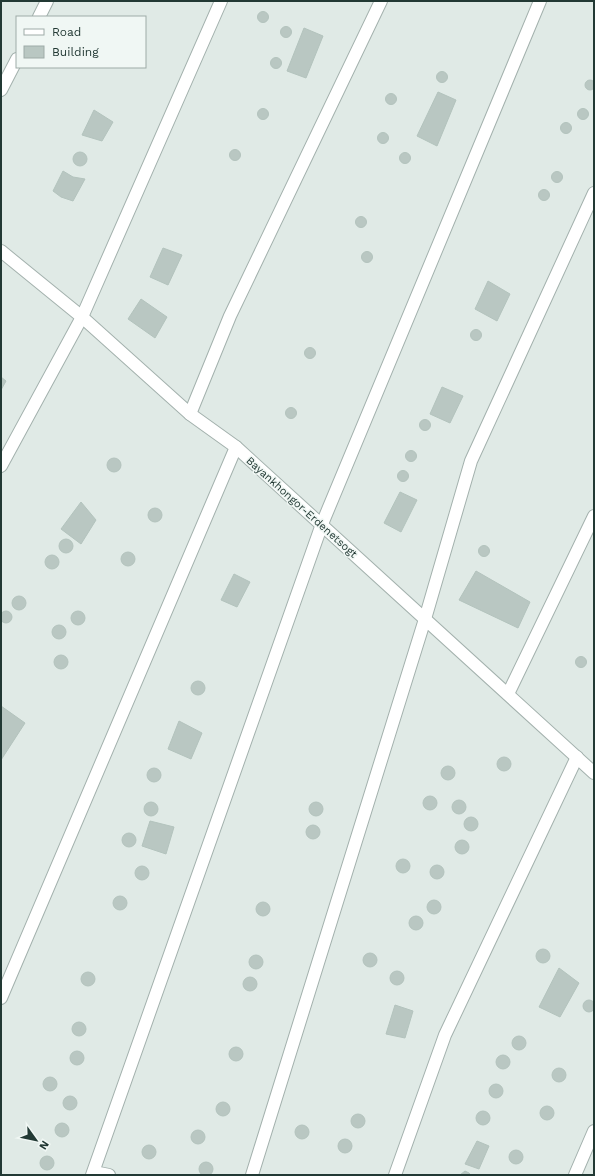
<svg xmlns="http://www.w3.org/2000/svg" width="595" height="1176" font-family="'Work Sans',sans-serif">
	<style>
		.building { fill: #b9c7c2; stroke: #b3c3bd }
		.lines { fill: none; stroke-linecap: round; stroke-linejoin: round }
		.minor-casing { stroke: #a3b1ad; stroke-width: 14 }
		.minor { stroke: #fff; stroke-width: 12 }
		.labels { text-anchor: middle; stroke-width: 3; stroke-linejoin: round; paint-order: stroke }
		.street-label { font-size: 11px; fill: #223934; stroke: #f0f7f4 }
	</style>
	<rect width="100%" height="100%" fill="#e0eae6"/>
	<!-- building -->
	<g class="building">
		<circle cx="263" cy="17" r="5.5"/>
		<circle cx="286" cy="32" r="5.5"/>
		<polygon points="304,28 323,36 306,78 287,71"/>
		<circle cx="276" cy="63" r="5.5"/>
		<circle cx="442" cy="77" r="5.5"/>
		<circle cx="590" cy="85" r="5"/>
		<polygon points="438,92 456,100 437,146 417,136"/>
		<circle cx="391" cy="99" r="5.5"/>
		<circle cx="263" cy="114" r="5.5"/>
		<circle cx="583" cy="114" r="5.5"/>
		<polygon points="94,110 113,122 102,141 82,135"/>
		<circle cx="566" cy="128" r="5.5"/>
		<circle cx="383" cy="138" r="5.5"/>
		<circle cx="235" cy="155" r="5.5"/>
		<circle cx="80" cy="159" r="7"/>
		<circle cx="405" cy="158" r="5.5"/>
		<polygon points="63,171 73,177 85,179 73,201 61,197 53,191"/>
		<circle cx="557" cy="177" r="5.5"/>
		<circle cx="544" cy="195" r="5.5"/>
		<circle cx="361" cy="222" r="5.5"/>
		<polygon points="163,248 182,255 168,285 150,277"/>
		<circle cx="367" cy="257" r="5.5"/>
		<polygon points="488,281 510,294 497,321 475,309"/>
		<polygon points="141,299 167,317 155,338 128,319"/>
		<circle cx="476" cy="335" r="5.5"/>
		<circle cx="310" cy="353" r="5.5"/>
		<polygon points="1,377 6,381 1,390"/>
		<polygon points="442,387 463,396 450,423 430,414"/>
		<circle cx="291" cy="413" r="5.5"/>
		<circle cx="425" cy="425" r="5.5"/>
		<circle cx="411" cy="456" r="5.5"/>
		<circle cx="114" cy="465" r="7"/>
		<circle cx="403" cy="476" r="5.5"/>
		<polygon points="400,492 417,500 401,532 384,523"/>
		<polygon points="81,502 96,520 81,544 61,529"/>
		<circle cx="155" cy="515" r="7"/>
		<circle cx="66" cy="546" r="7"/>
		<circle cx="484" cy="551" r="5.5"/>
		<circle cx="128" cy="559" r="7"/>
		<circle cx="52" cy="562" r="7"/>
		<polygon points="476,571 530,602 518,628 459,600"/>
		<polygon points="234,574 250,582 237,607 221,600"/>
		<circle cx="19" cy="603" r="7"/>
		<circle cx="6" cy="617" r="6"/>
		<circle cx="78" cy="618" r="7"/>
		<circle cx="59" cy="632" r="7"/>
		<circle cx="61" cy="662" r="7"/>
		<circle cx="581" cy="662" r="5.5"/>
		<circle cx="198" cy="688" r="7"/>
		<polygon points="1,706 25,723 1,760"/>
		<polygon points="179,721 202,733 191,759 168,749"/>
		<circle cx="504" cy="764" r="7"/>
		<circle cx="448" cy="773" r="7"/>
		<circle cx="154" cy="775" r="7"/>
		<circle cx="430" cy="803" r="7"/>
		<circle cx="459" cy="807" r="7"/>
		<circle cx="151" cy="809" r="7"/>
		<circle cx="316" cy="809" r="7"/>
		<circle cx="471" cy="824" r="7"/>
		<polygon points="150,821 174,827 166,854 142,846"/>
		<circle cx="313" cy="832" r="7"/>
		<circle cx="129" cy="840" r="7"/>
		<circle cx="462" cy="847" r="7"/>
		<circle cx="403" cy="866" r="7"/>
		<circle cx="437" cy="872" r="7"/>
		<circle cx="142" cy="873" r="7"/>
		<circle cx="120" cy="903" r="7"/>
		<circle cx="434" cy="907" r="7"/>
		<circle cx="263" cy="909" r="7"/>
		<circle cx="416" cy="923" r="7"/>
		<circle cx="543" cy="956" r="7"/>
		<circle cx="370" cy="960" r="7"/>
		<circle cx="256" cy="962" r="7"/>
		<polygon points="559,968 579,983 560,1017 539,1007"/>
		<circle cx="397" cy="978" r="7"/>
		<circle cx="88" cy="979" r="7"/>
		<circle cx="250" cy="984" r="7"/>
		<circle cx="589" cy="1006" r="6"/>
		<polygon points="395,1005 413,1011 405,1038 386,1034"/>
		<circle cx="79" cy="1029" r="7"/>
		<circle cx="519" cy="1043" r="7"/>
		<circle cx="236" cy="1054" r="7"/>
		<circle cx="77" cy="1058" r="7"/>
		<circle cx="503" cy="1062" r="7"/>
		<circle cx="559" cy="1075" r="7"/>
		<circle cx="50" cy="1084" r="7"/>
		<circle cx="496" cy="1091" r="7"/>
		<circle cx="70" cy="1103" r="7"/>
		<circle cx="223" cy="1109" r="7"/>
		<circle cx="547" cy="1113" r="7"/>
		<circle cx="483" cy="1118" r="7"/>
		<circle cx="358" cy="1121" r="7"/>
		<circle cx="62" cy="1130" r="7"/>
		<circle cx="302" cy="1132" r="7"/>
		<circle cx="198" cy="1137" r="7"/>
		<circle cx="345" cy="1146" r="7"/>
		<polygon points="477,1141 489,1146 479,1169 465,1164"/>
		<circle cx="149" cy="1152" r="7"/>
		<circle cx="516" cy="1157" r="7"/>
		<circle cx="47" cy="1163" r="7"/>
		<circle cx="206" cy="1169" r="7"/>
		<polygon points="465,1171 469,1173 471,1175 460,1175"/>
	</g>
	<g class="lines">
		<!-- minor casing -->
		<g class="minor-casing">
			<g id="minor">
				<polyline points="39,17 47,1"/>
				<polyline points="1,90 17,59"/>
				<polyline points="1,251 82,317 190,414 236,447 594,773"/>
				<polyline points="190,414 230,316 381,1"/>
				<polyline points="1,466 82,317 221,1"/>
				<polyline points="508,694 594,516"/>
				<polyline points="1,998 236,447"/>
				<polyline points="94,1172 109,1175"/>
				<polyline points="92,1175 322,524 540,1"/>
				<polyline points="252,1175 425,619 471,461 594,193"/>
				<polyline points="395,1175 445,1035 577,757"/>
				<polyline points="575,1175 594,1131"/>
			</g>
		</g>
		<!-- minor -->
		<use href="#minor" class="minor"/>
	</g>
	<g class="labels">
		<!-- street labels -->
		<g class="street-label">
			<text transform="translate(302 507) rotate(42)" y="4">Bayankhongor-Erdenetsogt</text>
		</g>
	</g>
	<!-- border -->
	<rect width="595" height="1176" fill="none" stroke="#223934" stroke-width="4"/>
	<!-- legend -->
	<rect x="16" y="16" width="130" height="52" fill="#f0f7f4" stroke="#9eaba7"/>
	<rect x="24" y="29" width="20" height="6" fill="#ffffff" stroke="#9eaba7"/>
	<text x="52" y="36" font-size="12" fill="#223934">Road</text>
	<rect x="24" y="46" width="20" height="12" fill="#b9c7c2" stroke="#9eaba7"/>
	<text x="52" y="56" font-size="12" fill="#223934">Building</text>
	<!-- north arrow -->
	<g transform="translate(36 1140) rotate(123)" stroke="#f0f7f4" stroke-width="3" paint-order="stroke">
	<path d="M0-3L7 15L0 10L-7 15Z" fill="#223934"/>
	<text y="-6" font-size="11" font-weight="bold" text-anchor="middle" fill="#223934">N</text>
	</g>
</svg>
